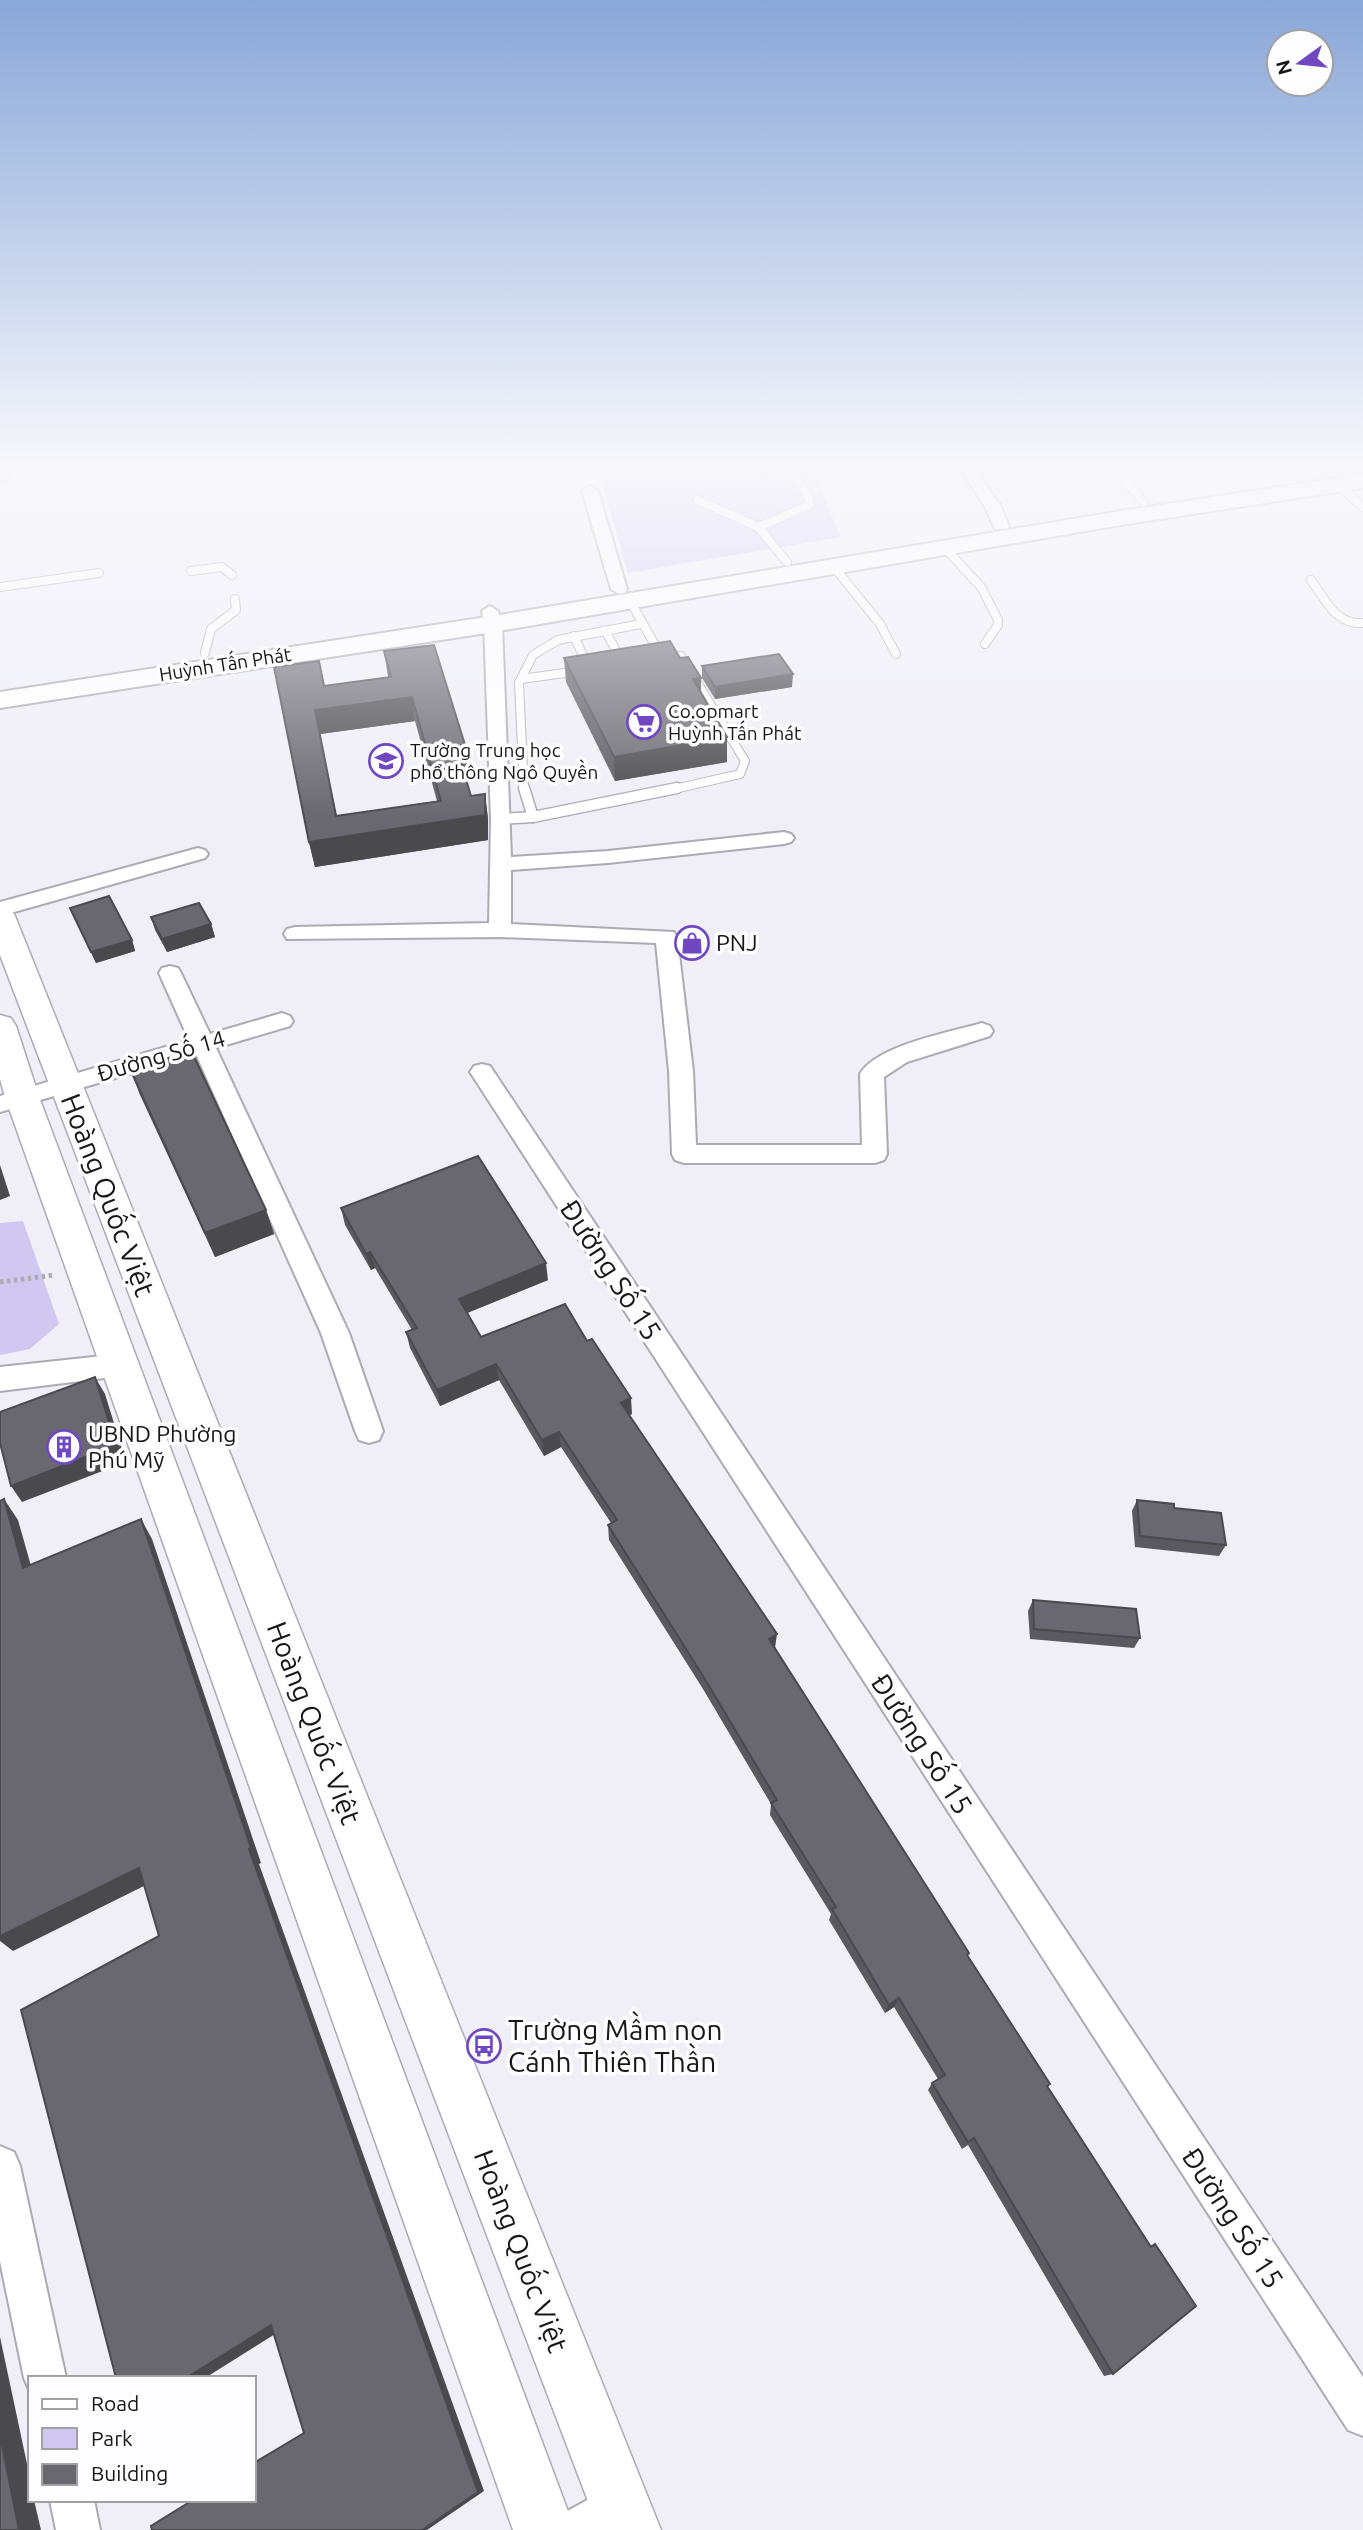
<svg xmlns="http://www.w3.org/2000/svg" width="1363" height="2530" font-family="Ubuntu,sans-serif">
	<style>
		.green { fill: #d0c8f1 }
		.lines { fill: none; stroke-linecap: round; stroke-linejoin: round }
		.service-far1-casing { stroke: #acaab3; stroke-width: 10 }
		.service-casing { stroke: #acaab3; stroke-width: 13 }
		.minor-casing { stroke: #acaab3; stroke-width: 4 }
		.tertiary-casing { stroke: #acaab3; stroke-width: 3 }
		.secondary-casing { stroke: #acaab3; stroke-width: 3 }
		.primary-casing { stroke: #acaab3; stroke-width: 4 }
		.path { stroke: #adacb3; stroke-width: 5; stroke-dasharray: 3.5 3.5; stroke-linecap: butt }
		.service-far1 { stroke: #fff; stroke-width: 8 }
		.service { stroke: #fff; stroke-width: 10 }
		.minor { fill: #fff; fill-rule: evenodd }
		.tertiary { fill: #fff; fill-rule: evenodd }
		.secondary { fill: #fff; fill-rule: evenodd }
		.primary { fill: #fff; fill-rule: evenodd }
		.wall { fill: #5a5960; fill-rule: evenodd }
		.shaded-wall { fill: #4a494e }
		.building { fill: #696870; stroke: #4a494e; stroke-width: 2; fill-rule: evenodd }
		.labels { text-anchor: middle; stroke-width: 7; stroke-linejoin: round; paint-order: stroke }
		.far-street-label { font-size: 19px; fill: #171619; stroke: #fdfdff }
		.far-poi-label { font-size: 19px; fill: #171619; stroke: #fdfdff; text-anchor: start }
		.poi-label { font-size: 23px; fill: #171619; stroke: #fdfdff; text-anchor: start }
		.street-label { font-size: 23px; fill: #171619; stroke: #fdfdff }
		.near-street-label { font-size: 28px; fill: #171619; stroke: #fdfdff }
		.near-poi-label { font-size: 28px; fill: #171619; stroke: #fdfdff; text-anchor: start }
	</style>
	<rect width="100%" height="100%" fill="#f0eff8"/>
	<!-- green -->
	<g class="green">
		<polygon points="809,463 841,537 628,573 596,464"/>
		<polygon points="23,1221 59,1324 30,1349 0,1355 0,1223"/>
	</g>
	<g class="lines">
		<!-- service-far1 casing -->
		<g class="service-far1-casing">
			<g id="service-far1">
				<polyline points="1110,464 1144,502"/>
				<polyline points="1338,485 1363,507"/>
				<polyline points="698,500 758,527 787,562"/>
				<polyline points="758,527 810,505 809,498 785,463"/>
				<polyline points="945,548 981,587 998,620 998,625 985,644"/>
				<polyline points="834,567 880,624 896,654"/>
				<polyline points="191,571 222,567 232,575"/>
				<path d="M1311,580c15,20 24,45 52,43"/>
				<polyline points="0,587 99,573"/>
				<polyline points="630,601 663,659 681,656 745,761 740,774 670,790"/>
				<polyline points="605,630 623,664"/>
				<polyline points="574,636 589,669"/>
				<polyline points="205,653 211,629 236,610 235,599"/>
				<polyline points="521,679 579,671"/>
				<polyline points="524,790 519,683 533,655 558,640 641,624"/>
			</g>
		</g>
		<!-- service casing -->
		<g class="service-casing">
			<g id="service">
				<polyline points="524,788 533,817 677,788"/>
				<polyline points="501,819 533,817"/>
			</g>
		</g>
		<!-- minor casing -->
		<g class="minor-casing">
			<g id="minor">
				<polygon points="956,463 970,463 1000,505 1009,526 1007,529 995,529 984,505"/>
				<polygon points="1103,463 1117,463 1117,464 1110,468"/>
				<polygon points="590,486 598,491 627,589 625,593 619,594 611,589 582,491"/>
				<path d="M490,606l8,5 4,13 9,233 97,-6 176,-19 7,2 3,4 -3,4 -7,2 -176,19 -97,7v54l163,8 3,5 16,134 3,74h166l-2,-71c17,-29 91,-42 122,-51l8,3 3,5 -3,5 -83,26 -23,15 3,77 -3,6 -9,3h-191l-9,-3 -3,-6 -3,-83 -13,-128 -156,-6 -213,2 -3,-5 3,-5 8,-2 194,-4 2,-104 -7,-195 -2,-13z"/>
				<polygon points="198,848 205,850 208,854 205,858 0,916 0,902"/>
				<polygon points="170,966 178,968 181,973 210,1034 282,1013 290,1016 293,1021 290,1026 216,1048 349,1333 383,1431 379,1440 369,1443 359,1440 355,1431 321,1333 196,1054 0,1112 0,1096 189,1040 159,973 162,968"/>
				<polygon points="482,1064 490,1066 1363,2377 1363,2436 1348,2430 474,1078 470,1072 474,1066"/>
				<polygon points="121,1354 131,1357 135,1365 131,1373 121,1376 0,1391 0,1367"/>
				<polygon points="0,2146 14,2152 20,2166 66,2378 30,2378 30,2392 24,2378 0,2261"/>
				<polygon points="620,2482 636,2488 642,2504 636,2520 619,2530 556,2530 562,2514"/>
				<polygon points="50,2500 94,2500 100,2530 56,2530"/>
			</g>
		</g>
		<!-- tertiary casing -->
		<g class="tertiary-casing">
			<polygon id="tertiary" points="0,463 14,463 6,481 0,482"/>
		</g>
		<!-- secondary casing -->
		<g class="secondary-casing">
			<g id="secondary">
				<polygon points="0,907 11,909 15,916 661,2530 599,2530 0,955"/>
				<polygon points="0,1015 11,1018 16,1026 39,1097 575,2530 513,2530 5,1097 0,1079"/>
			</g>
		</g>
		<!-- primary casing -->
		<g class="primary-casing">
			<polygon id="primary" points="1363,474 1363,488 1121,525 493,632 0,708 0,692 493,616 1121,511"/>
		</g>
		<!-- path -->
		<polyline class="path" points="0,1282 55,1275"/>
		<!-- service-far1 -->
		<use href="#service-far1" class="service-far1"/>
		<!-- service -->
		<use href="#service" class="service"/>
		<!-- minor -->
		<use href="#minor" class="minor"/>
		<!-- tertiary -->
		<use href="#tertiary" class="tertiary"/>
		<!-- secondary -->
		<use href="#secondary" class="secondary"/>
		<!-- primary -->
		<use href="#primary" class="primary"/>
	</g>
	<!-- wall -->
	<g class="wall">
		<path d="M384,651l84,118 -5,1 8,26 14,-2 3,25v21l-173,27 -6,-25 15,-156 64,-9zM415,721l22,80 -101,15 -16,-82z"/>
		<polygon points="564,658 701,693 727,737 727,762 615,781 566,682"/>
		<polygon points="702,666 792,687 715,699 702,678"/>
		<polygon points="70,908 132,940 135,951 96,963"/>
		<polygon points="151,917 211,924 215,937 167,952 155,930"/>
		<polygon points="131,1071 266,1210 274,1234 215,1257 140,1095"/>
		<polygon points="341,1208 548,1280 467,1313 481,1337 632,1414 630,1415 967,1956 1047,2086 1150,2246 1155,2244 1113,2374 1104,2376 968,2145 962,2149 928,2090 932,2083 938,2079 894,2007 885,2013 829,1920 831,1914 770,1815 771,1804 703,1689 609,1540 608,1525 611,1523 561,1447 544,1456 499,1380 440,1406 410,1348 406,1332 412,1330 375,1268 371,1270 345,1225"/>
		<polygon points="1137,1500 1174,1508 1226,1545 1219,1556 1135,1547 1132,1511"/>
		<polygon points="1033,1600 1140,1638 1134,1648 1030,1639 1028,1611"/>
	</g>
	<!-- shaded-wall -->
	<g class="shaded-wall">
		<polygon points="793,674 792,687 715,699 715,687"/>
		<polygon points="701,678 701,702 693,679"/>
		<polygon points="412,697 415,721 320,734 341,837 485,794 488,819 488,840 315,867 309,842 315,710"/>
		<polygon points="727,737 727,762 615,781 614,757"/>
		<polygon points="465,745 468,769 459,771 456,746"/>
		<polygon points="211,924 215,937 167,952 162,939"/>
		<polygon points="132,940 135,951 96,963 91,952"/>
		<polygon points="0,1165 10,1196 0,1200"/>
		<polygon points="266,1210 274,1234 215,1257 205,1233"/>
		<polygon points="370,1252 375,1268 371,1270 366,1254"/>
		<polygon points="546,1263 548,1280 462,1315 459,1299"/>
		<polygon points="496,1364 499,1380 440,1406 437,1390"/>
		<polygon points="95,1377 105,1394 126,1462 22,1502 11,1486"/>
		<polygon points="631,1398 632,1414 622,1418 621,1403"/>
		<polygon points="559,1432 561,1447 544,1456 542,1440"/>
		<polygon points="4,1499 18,1520 37,1587 23,1568"/>
		<polygon points="141,1519 152,1539 261,1863 259,1864 484,2491 427,2530 422,2530 249,1849"/>
		<polygon points="777,1634 775,1648 769,1639"/>
		<polygon points="139,1868 152,1882 13,1951 0,1941 0,1936"/>
		<polygon points="899,1998 894,2007 885,2013 889,2005"/>
		<polygon points="271,2325 283,2329 205,2378 186,2378"/>
		<polygon points="0,2337 30,2478 30,2500 34,2500 41,2530 19,2530 0,2435"/>
	</g>
	<!-- building -->
	<g class="building">
		<polygon points="670,641 680,658 688,657 701,678 693,679 727,737 614,757 564,658"/>
		<path d="M434,645l31,100 -9,1 15,50 14,-2v21l-176,27 -35,-175 45,-6 5,25 67,-9 -7,-26zM412,697l29,104 -105,15 -21,-106z"/>
		<polygon points="779,654 793,674 715,687 702,666"/>
		<polygon points="109,896 132,940 91,952 70,908"/>
		<polygon points="199,903 211,924 162,939 151,917"/>
		<polygon points="191,1050 266,1210 205,1233 131,1071"/>
		<polygon points="478,1156 546,1263 459,1299 481,1337 565,1304 587,1341 592,1339 631,1398 621,1403 777,1634 769,1639 969,1953 967,1955 1050,2084 1047,2086 1151,2247 1155,2244 1196,2306 1113,2374 974,2138 968,2142 932,2083 945,2075 899,1998 889,2005 832,1909 836,1907 771,1803 777,1800 703,1676 608,1525 617,1520 559,1432 542,1440 496,1364 437,1390 406,1332 417,1328 370,1252 366,1254 341,1208"/>
		<polygon points="95,1377 116,1445 11,1486 0,1443 0,1412"/>
		<polygon points="4,1499 23,1568 141,1519 251,1848 249,1849 478,2492 422,2530 152,2530 151,2526 193,2500 254,2500 254,2463 304,2433 271,2325 186,2378 116,2378 21,2010 159,1936 139,1868 0,1936 0,1501"/>
		<polygon points="1137,1500 1174,1504 1174,1508 1221,1513 1226,1545 1140,1536"/>
		<polygon points="1033,1600 1136,1609 1140,1638 1034,1629"/>
		<polygon points="0,2435 19,2530 0,2530"/>
	</g>
	<!-- sky -->
	<linearGradient id="sky" x2="0" y2="1"><stop stop-color="#89a7d8"/><stop offset="0.57" stop-color="#f8f8fc"/><stop offset="1" stop-color="#f8f8fc" stop-opacity="0"/></linearGradient>
	<rect width="1363" height="817" fill="url(#sky)"/>
	<!-- icons -->
	<defs>
		<g id="supermarket-ring" transform="scale(1.75)"><circle r="9.5" fill="#fdfdff" stroke="#6f48c1" stroke-width="1.5"/><path d="M-6-5.5h2.5l.6 2H6L4.5 2H-2.5L-4.4-4H-6ZM-1.5 3.2a1.3 1.3 0 1 0 .1 0ZM3 3.2a1.3 1.3 0 1 0 .1 0Z" fill="#6f48c1"/></g>
		<g id="school-ring" transform="scale(1.75)"><circle r="9.5" fill="#fdfdff" stroke="#6f48c1" stroke-width="1.5"/><path d="M0-5L7-2L0 1L-7-2ZM-4 1L0 2.5L4 1V4Q0 6-4 4Z" fill="#6f48c1"/></g>
		<g id="shop-ring" transform="scale(1.75)"><circle r="9.5" fill="#fdfdff" stroke="#6f48c1" stroke-width="1.5"/><path d="M-5-2.5h2.3a2.7 3.5 0 0 1 5.4 0H5L5.5 6h-11ZM-1.5-2.5h3a1.5 2.3 0 0 0-3 0Z" fill="#6f48c1"/></g>
		<g id="building-ring" transform="scale(1.75)"><circle r="9.5" fill="#fdfdff" stroke="#6f48c1" stroke-width="1.5"/><path d="M-4-6H4V6H1V3H-1V6H-4ZM-2.5-4.3h1.7v1.8h-1.7ZM.8-4.3h1.7v1.8H.8ZM-2.5-1h1.7V.8h-1.7ZM.8-1h1.7V.8H.8Z" fill="#6f48c1"/></g>
		<g id="bus-ring" transform="scale(1.75)"><circle r="9.5" fill="#fdfdff" stroke="#6f48c1" stroke-width="1.5"/><path d="M-5-6H5V4H4V6H2V4H-2V6H-4V4H-5ZM-3.5-4V0h7V-4ZM-3.5 1.2v1.5H-2V1.2ZM2 1.2v1.5H3.5V1.2Z" fill="#6f48c1"/></g>
	</defs>
	<g fill-rule="evenodd">
		<use href="#supermarket-ring" x="644" y="722"/>
		<use href="#school-ring" x="386" y="761"/>
		<use href="#shop-ring" x="692" y="943"/>
		<use href="#building-ring" x="64" y="1447"/>
		<use href="#bus-ring" x="484" y="2046"/>
	</g>
	<g class="labels">
		<!-- far-street labels -->
		<g class="far-street-label">
			<text transform="translate(225 664) rotate(-9)" y="7">Huỳnh Tấn Phát</text>
		</g>
		<!-- far-poi labels -->
		<g class="far-poi-label">
			<text x="668" y="718">Co.opmart<tspan x="668" dy="22">Huỳnh Tấn Phát</tspan></text>
			<text x="410" y="757">Trường Trung học<tspan x="410" dy="22">phổ thông Ngô Quyền</tspan></text>
		</g>
		<!-- poi labels -->
		<g class="poi-label">
			<text x="716" y="951">PNJ</text>
			<text x="88" y="1442">UBND Phường<tspan x="88" dy="26">Phú Mỹ</tspan></text>
		</g>
		<!-- street labels -->
		<g class="street-label">
			<text transform="translate(161 1056) rotate(-16)" y="8">Đường Số 14</text>
		</g>
		<!-- near-street labels -->
		<g class="near-street-label">
			<text transform="translate(108 1195) rotate(69)" y="10">Hoàng Quốc Việt</text>
			<text transform="translate(611 1270) rotate(57)" y="10">Đường Số 15</text>
			<text transform="translate(314 1723) rotate(69)" y="10">Hoàng Quốc Việt</text>
			<text transform="translate(922 1744) rotate(57)" y="10">Đường Số 15</text>
			<text transform="translate(1233 2218) rotate(57)" y="10">Đường Số 15</text>
			<text transform="translate(521 2251) rotate(69)" y="10">Hoàng Quốc Việt</text>
		</g>
		<!-- near-poi labels -->
		<g class="near-poi-label">
			<text x="508" y="2040">Trường Mầm non<tspan x="508" dy="32">Cánh Thiên Thần</tspan></text>
		</g>
	</g>
	<!-- legend -->
	<rect x="28" y="2376" width="228" height="126" fill="#fdfdff" stroke="#a1a1a3" stroke-width="2"/>
	<rect x="42" y="2399" width="35" height="10" fill="#ffffff" stroke="#a1a1a3" stroke-width="2"/>
	<text x="91" y="2411" font-size="21" fill="#171619">Road</text>
	<rect x="42" y="2428" width="35" height="21" fill="#d0c8f1" stroke="#a1a1a3" stroke-width="2"/>
	<text x="91" y="2446" font-size="21" fill="#171619">Park</text>
	<rect x="42" y="2464" width="35" height="21" fill="#696870" stroke="#a1a1a3" stroke-width="2"/>
	<text x="91" y="2481" font-size="21" fill="#171619">Building</text>
	<!-- north arrow -->
	<g transform="translate(1300 63) rotate(255)"><circle r="33" fill="#fdfdff" stroke="#a1a1a3" stroke-width="2"/>
	<path d="M0-5L12 26L0 18L-12 26Z" fill="#6f48c1"/>
	<text y="-10" font-size="19" font-weight="bold" text-anchor="middle" fill="#171619">N</text>
	</g>
</svg>
